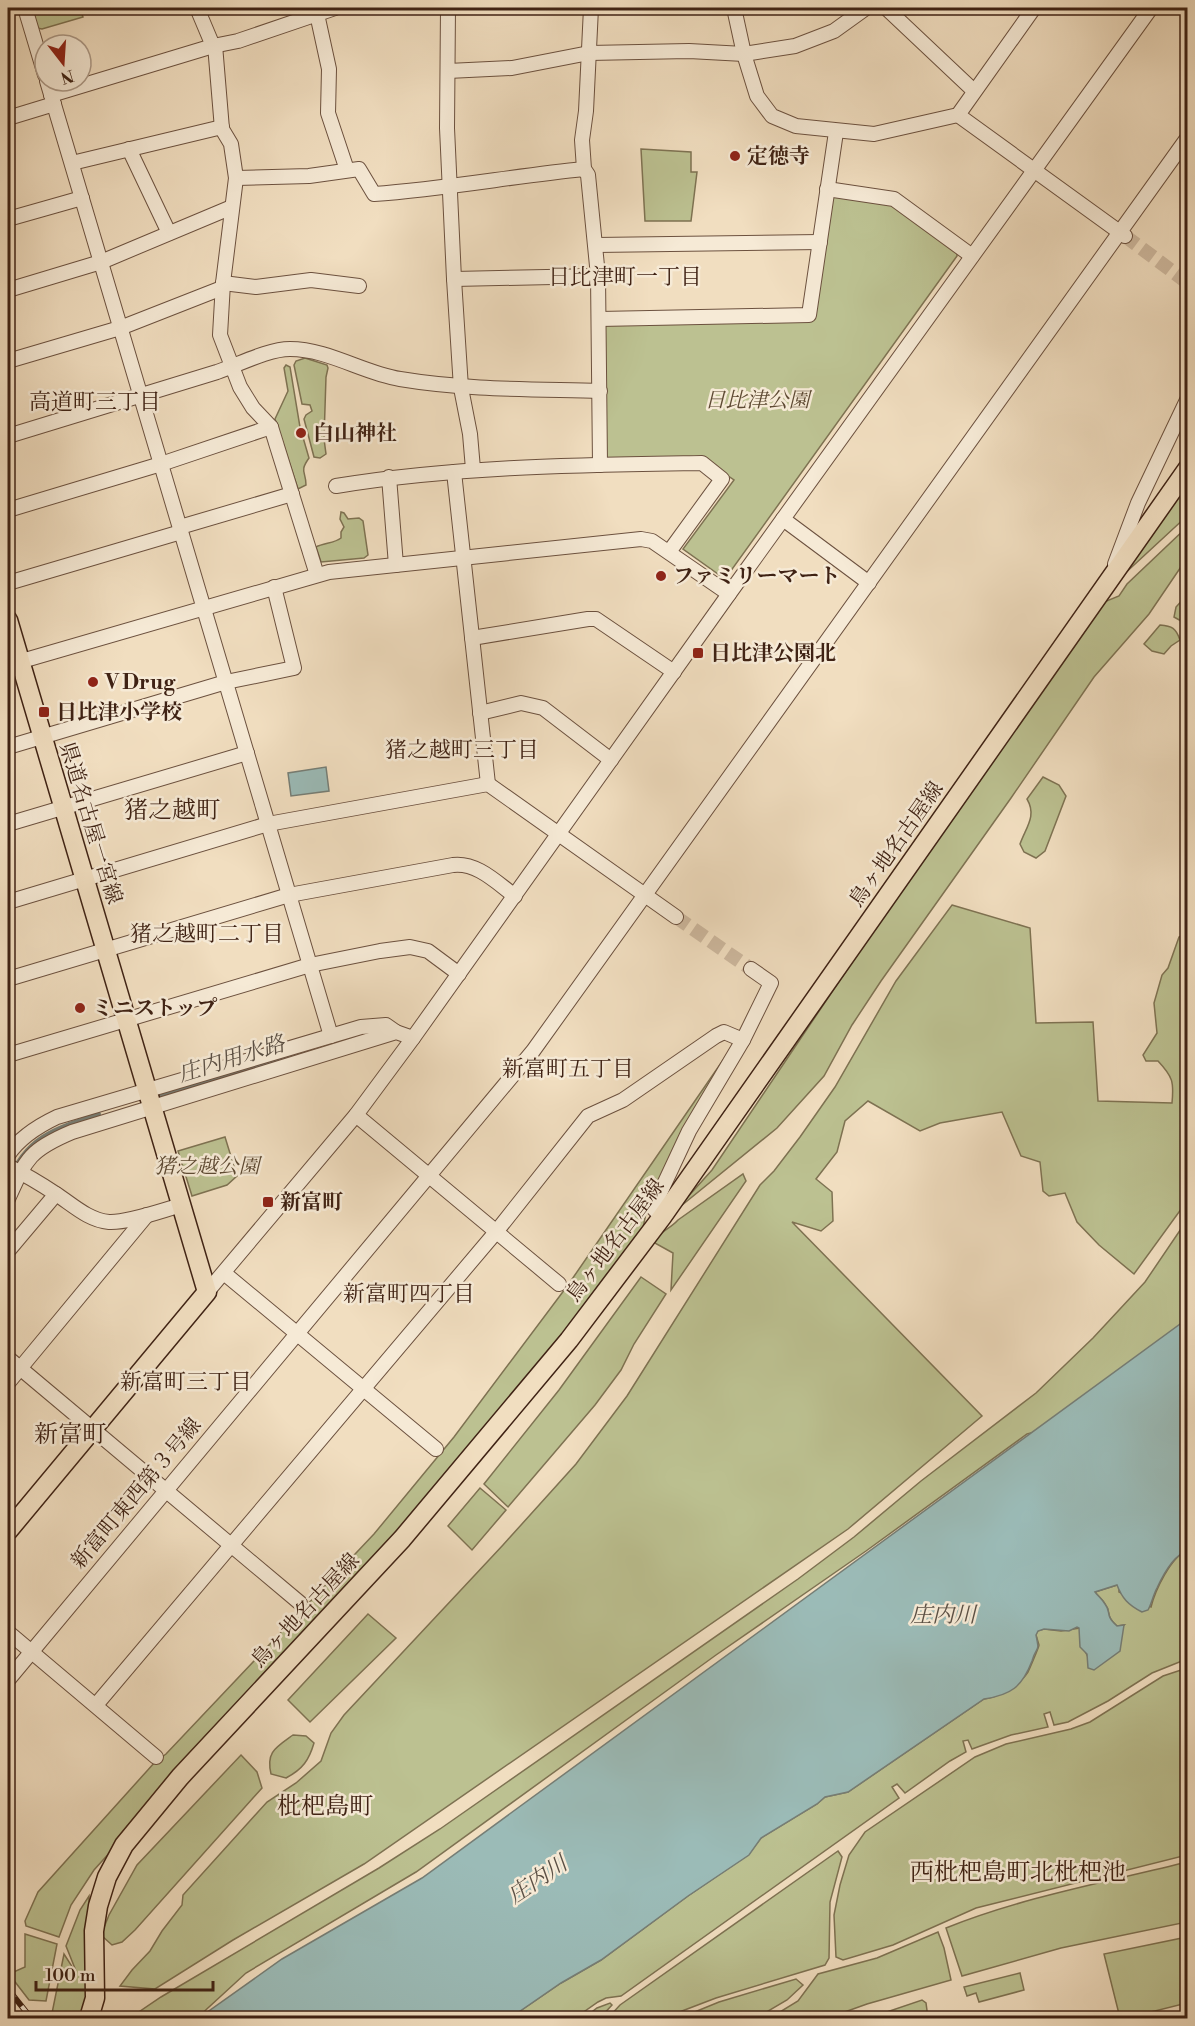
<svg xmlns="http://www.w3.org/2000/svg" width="1195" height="2026" font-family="'Libre Bodoni','Noto Serif JP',serif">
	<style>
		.green { fill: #bcc191; stroke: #7e7252; stroke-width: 1.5 }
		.water { fill: #9bbbb7; stroke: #767e76; stroke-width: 1.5 }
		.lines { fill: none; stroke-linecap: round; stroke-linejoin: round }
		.stream { stroke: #767e76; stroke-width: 4 }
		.minor-tunnel { stroke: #cdb89e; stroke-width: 14; stroke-dasharray: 14 7; stroke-linecap: butt }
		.minor-casing { stroke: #6c513f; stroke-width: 16 }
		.major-casing { stroke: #3f2214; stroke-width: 21 }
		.minor { stroke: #f6ead6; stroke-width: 14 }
		.major { stroke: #f1dec0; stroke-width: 18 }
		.rail-casing { stroke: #3f2214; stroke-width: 6 }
		.rail { stroke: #f6ead6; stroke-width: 4; stroke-dasharray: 11; stroke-linecap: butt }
		.poi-dot { fill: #8f2418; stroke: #f6ead6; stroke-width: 2 }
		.labels { text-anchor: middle; stroke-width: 5; stroke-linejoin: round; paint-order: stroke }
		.poi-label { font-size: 21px; font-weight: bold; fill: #3f2214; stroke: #f6ead6; text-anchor: start }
		.park-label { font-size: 21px; font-style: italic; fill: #5e4a33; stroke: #f6ead6 }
		.street-label { font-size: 21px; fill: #3f2214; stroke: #f6ead6 }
		.neighbourhood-label { font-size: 22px; fill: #3f2214; stroke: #f6ead6 }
		.water-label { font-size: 22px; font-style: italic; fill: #5b5045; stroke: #f6ead6 }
		.quarter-label { font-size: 24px; fill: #3f2214; stroke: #f6ead6 }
	</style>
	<rect width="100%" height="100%" fill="#f1dec0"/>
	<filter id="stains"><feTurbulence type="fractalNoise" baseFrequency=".00333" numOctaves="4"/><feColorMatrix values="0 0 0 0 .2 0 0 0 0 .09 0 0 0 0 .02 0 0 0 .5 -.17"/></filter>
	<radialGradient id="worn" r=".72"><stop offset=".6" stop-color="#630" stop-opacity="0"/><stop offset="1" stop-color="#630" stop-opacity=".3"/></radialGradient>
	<!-- green -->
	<g class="green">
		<polygon points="31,8 80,8 83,17 42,29 37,28"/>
		<polygon points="641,149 691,152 691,172 697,172 691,221 645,221"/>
		<polygon points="832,195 892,203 957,251 957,256 725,579 683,549 734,480 703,459 606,460 604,328 607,325 813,320"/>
		<polygon points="305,358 327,365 328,368 326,377 324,439 326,454 320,458 314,457 304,419 306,415 312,411 310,405 302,404 294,365 296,361"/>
		<path d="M286,365l4,2 10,60 9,31c-10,14 -3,13 -3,27l-8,4 -23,-70 13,-28 -4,-23z"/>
		<polygon points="1187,485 1187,516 1121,577"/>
		<path d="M341,512l3,1 4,6 11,-1 4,3 5,34 -4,3 -43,4 -5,-15c8,-4 19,-4 25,-9v-6l3,-5 -4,-8z"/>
		<polygon points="1187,527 1187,558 1149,614 1094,677 1011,798 881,981 852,1025 824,1076 777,1128 676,1210 712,1170 865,943 1104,602 1119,596 1127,584"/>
		<polygon points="1187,595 1187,621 1181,621 1174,617 1176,607"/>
		<path d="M1160,625c12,1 16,3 20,15l-9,6 -7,8 -12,-3 -8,-7z"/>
		<path d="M1043,777l16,8 7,11 -21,55 -9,7 -12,-6 -4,-8c6,-17 17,-28 7,-45z"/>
		<path d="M952,905l78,23 6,95 57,-1 5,79 74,2c2,-21 1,-26 -14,-42h-12l-3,-6 14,-22 -3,-30 8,-28 6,-7 11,-31 6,-3 2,-4v271l-53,73 -35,-29 -22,-23 -12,-29 -16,3 -6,-5 -3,-29 -19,-6 -19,-44 -62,11 -20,8 -52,-30 -23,20 -8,31 -21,27 16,13 1,29 -12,10 -29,-9 190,194 -134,113 -484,335 -131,76 -78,49 -35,-3 12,-16 18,-19 12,-20 20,-26 1,-10 84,-93 29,-19 25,-22 10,-28 13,-18 159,-170 73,-81 51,-68 133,-211 14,-14 26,-34 35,-50 61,-106z"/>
		<polygon points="730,1050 687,1129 646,1213 643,1228 588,1306 396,1536 94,1870 71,1905 59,1937 26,1926 25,1921 38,1892 155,1762 166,1754 374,1534 454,1437 568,1285"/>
		<polygon points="225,1137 237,1176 227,1185 192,1196 178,1151"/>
		<path d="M743,1174l3,7 -75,109 2,-37 -20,-11c6,-10 17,-13 25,-22z"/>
		<polygon points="1187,1220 1187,1321 1047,1429 1027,1434 866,1551 716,1655 416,1872 246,1973 197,2018 130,2018 161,1997 379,1868 440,1829 798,1579 854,1537 921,1481 1036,1393 1093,1338 1145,1282"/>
		<polygon points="641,1277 666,1294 634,1344 621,1370 595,1405 508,1507 484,1484 559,1390"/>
		<polygon points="480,1488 506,1510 472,1550 448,1526"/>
		<path d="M1187,1551v108l-35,14 -44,28 -40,21 -14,3 -4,-13 -6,2 4,13 -37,8 -39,14 -4,-9 -5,1 3,11 -16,9 -45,32 -8,-9 -5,3 7,11 -278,198 -15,2 -8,4 -23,16h-65l51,-35 40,-23 87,-64 60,-41 13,-17 56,-34 8,-7 23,-5 136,-93c14,-1 36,-15 44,-27 1,-2 11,-25 11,-27l-3,-10 1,-4 7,-2 17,2 19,-3v13l8,16 36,-32 -7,1c-13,-12 -5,-13 -12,-22 -2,-4 -7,-8 -10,-12l22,-7 2,2v5l32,15c4,-16 20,-51 36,-56z"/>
		<polygon points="368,1614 396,1638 310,1722 288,1700"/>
		<polygon points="1187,1668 1187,1855 976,1908 893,1945 843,1960 836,1957 834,1915 840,1885 849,1855 865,1832 975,1757 1006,1744 1071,1729 1090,1722 1163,1676"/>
		<path d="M293,1735l13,1 8,7c-5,17 -11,26 -28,35l-15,-4c-5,-22 4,-26 22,-39z"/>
		<polygon points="241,1755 257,1772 262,1788 135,1930 122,1942 112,1945 101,1935 109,1915 137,1865"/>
		<polygon points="838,1851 842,1857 830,1902 829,1958 825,1965 716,1998 682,2011 668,2018 608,2018 620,2005"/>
		<path d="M1187,1862v60l-126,26 -99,28 -16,-48c77,-31 161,-46 241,-66z"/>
		<polygon points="89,1896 88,1994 80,2018 51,2018 64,1954 73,1968 72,1971 76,1971 66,1946 80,1910"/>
		<polygon points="938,1932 944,1948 951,1980 867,2004 828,2018 770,2018 798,2001 818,1974 877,1958"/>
		<polygon points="25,1934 57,1944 46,2001 29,2000 9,1974 25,1967"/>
		<polygon points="1187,1937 1187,2003 1127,2018 1120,2018 1104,1954"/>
		<polygon points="1020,1973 1024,1990 979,2002 976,1993 967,1996 964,1987"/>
		<polygon points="796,1979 803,1985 787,2000 756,2018 680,2018 719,2002"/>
		<polygon points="922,2000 926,2003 928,2018 869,2018"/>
		<polygon points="610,2003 612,2005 600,2018 584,2018 597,2008"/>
	</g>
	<!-- water -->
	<g class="water">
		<polygon points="326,767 329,791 291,796 288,773"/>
		<path d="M1187,1319v232c-13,4 -24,24 -30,37 -4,7 -5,15 -9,22l-6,2c-14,-7 -20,-14 -25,-27l-22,7c3,4 7,7 10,12 7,9 -1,10 12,22l7,-1 -4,26 -26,19 -6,-2 -1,-14 -7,-7 -1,-19 -2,-1 -8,4 -25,-2 -6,2 -2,4c4,19 1,9 -4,26 -10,26 -21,34 -48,38l-136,93 -23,5 -8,7 -56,34 -12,17 -61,41 -87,64 -40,23 -51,35h-311l83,-59 140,-81z"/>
	</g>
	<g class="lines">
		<!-- stream -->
		<g class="stream">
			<polyline points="161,1096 312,1050"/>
			<path d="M8,1182c18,-46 48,-54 91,-68"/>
		</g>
		<!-- minor-tunnel -->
		<g class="minor-tunnel">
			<polyline points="1125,236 1188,283"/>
			<polyline points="676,917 751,969"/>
		</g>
		<!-- minor casing -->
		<g class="minor-casing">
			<g id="minor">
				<polyline points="25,8 45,75"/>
				<polyline points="197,8 213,46"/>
				<polyline points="448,8 447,128 454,279 461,388 470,434 473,469"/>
				<polyline points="591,8 586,111 582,140 584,169 588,175 598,276 600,465"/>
				<polyline points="734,8 744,54 757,96 772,116 796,126 874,134 958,115 1034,8"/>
				<polyline points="886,8 974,91"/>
				<polyline points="317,14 329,69 328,113 347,170"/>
				<polyline points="448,71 512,68 589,53 689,51 744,54 795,46 834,31 866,8"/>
				<polyline points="47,81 331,1036"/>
				<polyline points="51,95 213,46 238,41 335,8"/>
				<polyline points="958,115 1125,236"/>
				<polyline points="8,118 54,104"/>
				<polyline points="129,149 169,233"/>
				<polyline points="72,163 222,127"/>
				<path d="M236,178l73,-2 50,-7 15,25c70,-5 140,-18 210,-25"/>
				<polyline points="827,189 894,199 972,256"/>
				<polyline points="8,219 82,198"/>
				<polyline points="596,245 820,242"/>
				<polyline points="454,279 598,276"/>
				<polyline points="223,283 256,287 311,280 359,286"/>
				<polyline points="8,290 101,262 232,207"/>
				<polyline points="599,319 809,315 836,132"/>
				<polyline points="8,361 120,328 222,288"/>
				<polyline points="271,427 317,575"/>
				<path d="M8,436c69,-21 139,-42 209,-64 21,-7 51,-23 73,-23 38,0 73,24 110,30 66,11 133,10 200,12"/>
				<polyline points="454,472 488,784"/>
				<polyline points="389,477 396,565"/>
				<path d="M336,486c121,-20 244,-21 366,-23l20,16 -53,73"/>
				<polyline points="8,510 161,464 271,427 253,408 240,387 220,335 223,283 236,178 231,144 222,129 215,45"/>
				<polyline points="783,519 869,583"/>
				<polyline points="180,527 292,494"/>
				<polyline points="1115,564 1138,503 1188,398"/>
				<polyline points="8,583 181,532"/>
				<polyline points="472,638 588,619 596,619 674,672"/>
				<polyline points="8,665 329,572 641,539 652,541 729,594"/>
				<polyline points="480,713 521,703 543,708 611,760"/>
				<polyline points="8,747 226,682 294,668 274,587"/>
				<polyline points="8,824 247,753"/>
				<polyline points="8,902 268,824 488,784 676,917"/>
				<path d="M8,979l281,-84 164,-30c24,-3 44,18 62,31"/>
				<polyline points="8,1055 310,965 380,951 410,947 428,951 459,974"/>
				<polyline points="356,1115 559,1284"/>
				<path d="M8,1155c12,-18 30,-29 49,-38l304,-90 25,-2 10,7"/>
				<path d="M8,1166c16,8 33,18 48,28 17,11 32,26 53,28 19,1 54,-12 73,-17"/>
				<path d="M8,1199c18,-40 21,-49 64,-67l324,-100 17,6"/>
				<polyline points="662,1217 653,1208 689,1131 743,1040 771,983 751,969"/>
				<polyline points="8,1251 56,1194"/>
				<polyline points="224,1273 436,1449"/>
				<polyline points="207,1292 356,1115 413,1038 729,594 1151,8"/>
				<polyline points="8,1358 300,1603"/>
				<polyline points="8,1383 147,1215"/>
				<polyline points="8,1632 156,1757"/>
				<polyline points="8,1680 533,1051 1188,137"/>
				<polyline points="96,1705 496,1232 588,1116 623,1100 716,1036 724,1032 743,1040"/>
			</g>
		</g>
		<!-- major casing -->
		<g class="major-casing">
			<g id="major">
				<polyline points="8,620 207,1292 8,1531"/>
				<polyline points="89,2018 95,1998 94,1931 98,1906 107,1877 124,1845 180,1777 402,1539 569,1340 662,1217 1188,468"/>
			</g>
		</g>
		<!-- minor -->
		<use href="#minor" class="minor"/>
		<!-- major -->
		<use href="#major" class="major"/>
		<!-- rail casing -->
		<g class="rail-casing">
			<polyline id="rail" points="8,1989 31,2018"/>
		</g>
		<!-- rail -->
		<use href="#rail" class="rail"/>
	</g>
	<!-- markers -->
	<g class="poi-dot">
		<circle cx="735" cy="156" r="6"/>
		<circle cx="301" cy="433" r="6"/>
		<circle cx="661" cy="576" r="6"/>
		<rect x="692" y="647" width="12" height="12" rx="3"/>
		<circle cx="93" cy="682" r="6"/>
		<rect x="38" y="706" width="12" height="12" rx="3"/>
		<circle cx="80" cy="1008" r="6"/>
		<rect x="262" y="1196" width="12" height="12" rx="3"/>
	</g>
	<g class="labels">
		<!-- poi labels -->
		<g class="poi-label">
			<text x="747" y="163">定徳寺</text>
			<text x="313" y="440">白山神社</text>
			<text x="673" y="583">ファミリーマート</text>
			<text x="710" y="660">日比津公園北</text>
			<text x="105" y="689">V Drug</text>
			<text x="56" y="719">日比津小学校</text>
			<text x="92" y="1015">ミニストップ</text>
			<text x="280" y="1209">新富町</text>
		</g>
		<!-- park labels -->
		<g class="park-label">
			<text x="757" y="407">日比津公園</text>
			<text x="207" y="1173">猪之越公園</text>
		</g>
		<!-- street labels -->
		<g class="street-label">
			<text transform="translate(91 823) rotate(73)" y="7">県道名古屋一宮線</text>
			<text transform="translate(896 844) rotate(-55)" y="7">鳥ヶ地名古屋線</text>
			<text transform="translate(615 1240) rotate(-53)" y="7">鳥ヶ地名古屋線</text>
			<text transform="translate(136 1493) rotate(-50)" y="7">新富町東西第３号線</text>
			<text transform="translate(305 1610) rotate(-47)" y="7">鳥ヶ地名古屋線</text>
		</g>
		<!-- neighbourhood labels -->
		<g class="neighbourhood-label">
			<text x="625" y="284">日比津町一丁目</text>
			<text x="95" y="409">高道町三丁目</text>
			<text x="462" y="757">猪之越町三丁目</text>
			<text x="207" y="941">猪之越町二丁目</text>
			<text x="568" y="1076">新富町五丁目</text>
			<text x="409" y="1301">新富町四丁目</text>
			<text x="186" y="1389">新富町三丁目</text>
		</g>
		<!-- water labels -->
		<g class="water-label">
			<text transform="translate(231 1058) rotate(-17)" y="8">庄内用水路</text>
			<text x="943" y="1622">庄内川</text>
			<text transform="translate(537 1879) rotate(-34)" y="8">庄内川</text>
		</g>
		<!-- quarter labels -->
		<g class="quarter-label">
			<text x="172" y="818">猪之越町</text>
			<text x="70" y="1442">新富町</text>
			<text x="325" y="1814">枇杷島町</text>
			<text x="1018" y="1880">西枇杷島町北枇杷池</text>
		</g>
	</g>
	<!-- margin -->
	<rect width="1195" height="2026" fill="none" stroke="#f1dec0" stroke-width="30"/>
	<rect x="9" y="9" width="1177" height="2008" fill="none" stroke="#3f2214" stroke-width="3"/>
	<rect x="15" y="15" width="1165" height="1996" fill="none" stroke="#3f2214" stroke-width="1.5"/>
	<!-- north arrow -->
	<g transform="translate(63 63) rotate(163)"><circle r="28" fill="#f6ead6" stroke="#ad9a88" stroke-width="1.5"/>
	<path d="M0-4.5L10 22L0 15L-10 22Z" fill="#8f2418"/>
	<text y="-9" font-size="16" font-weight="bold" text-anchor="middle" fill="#3f2214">N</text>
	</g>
	<!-- scale -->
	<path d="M36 1981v9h177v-9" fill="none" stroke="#3f2214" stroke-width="3"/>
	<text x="45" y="1981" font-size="18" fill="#3f2214" stroke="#f6ead6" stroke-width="4.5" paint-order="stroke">100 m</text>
	<rect width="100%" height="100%" filter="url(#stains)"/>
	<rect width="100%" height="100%" fill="url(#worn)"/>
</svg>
